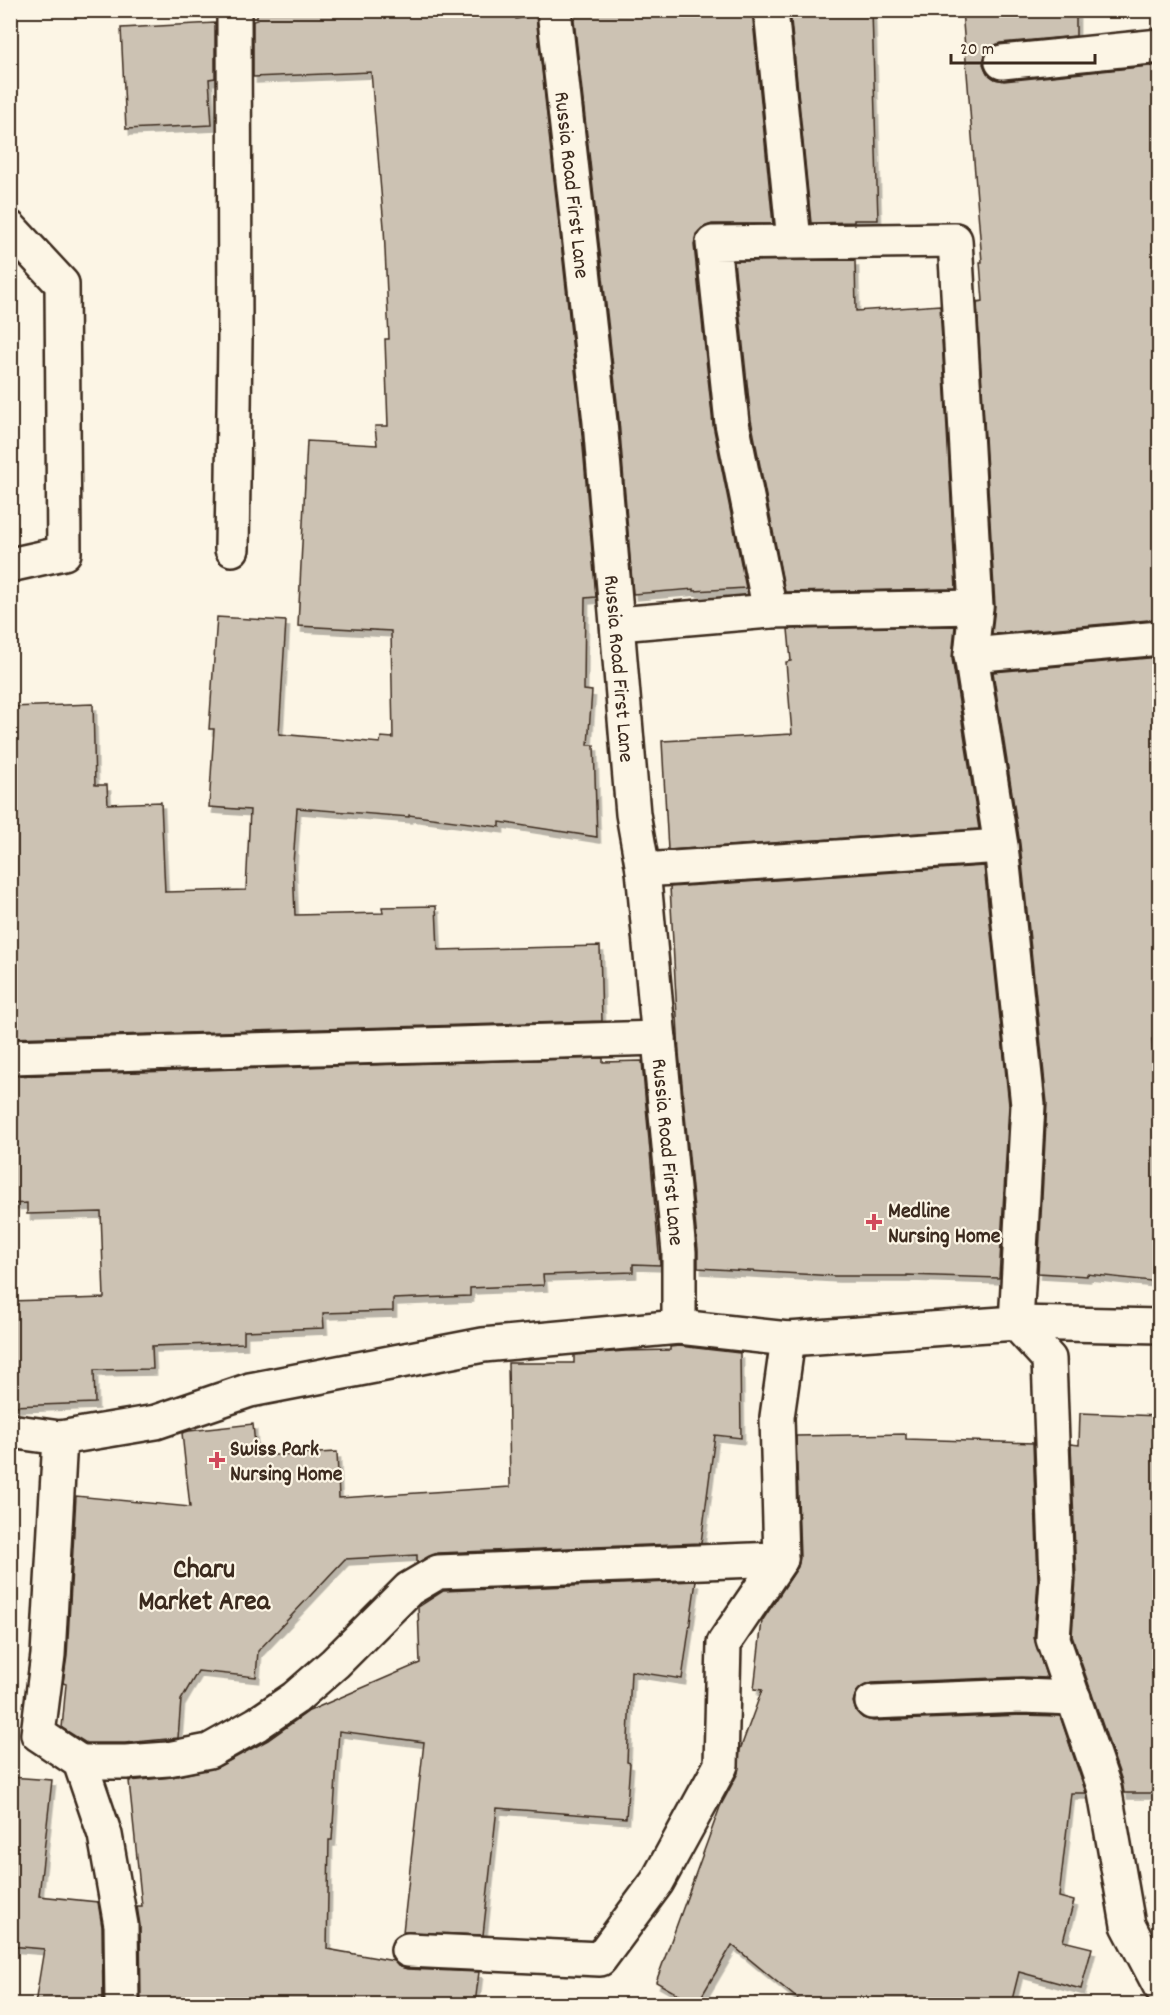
<svg xmlns="http://www.w3.org/2000/svg" width="1170" height="2015" font-family="Dekko,sans-serif">
	<style>
		.building { fill: #ccc2b3; stroke: #3b2a1e; stroke-width: 1.5; filter: url(#shadow) }
		.lines { fill: none; stroke-linecap: round; stroke-linejoin: round }
		.minor-casing { stroke: #3b2a1e; stroke-width: 38 }
		.minor { stroke: #fcf5e5; stroke-width: 33 }
		.poi-dot { fill: #d1495b; stroke: #fcf5e5; stroke-width: 2 }
		.labels { text-anchor: middle; stroke-width: 4.5; stroke-linejoin: round; paint-order: stroke }
		.street-label { font-size: 22px; fill: #3b2a1e; stroke: #fcf5e5 }
		.poi-label { font-size: 22px; font-weight: bold; fill: #3b2a1e; stroke: #fcf5e5; text-anchor: start }
		.district-label { font-size: 28px; font-weight: bold; fill: #3b2a1e; stroke: #fcf5e5 }
	</style>
	<defs>
		<filter id="shadow"><feDropShadow dx="3.5" dy="6" stdDeviation="0" flood-color="#0004"/></filter>
	</defs>
	<rect width="100%" height="100%" fill="#fcf5e5"/>
	<filter id="ink" filterUnits="userSpaceOnUse"><feTurbulence type="fractalNoise" baseFrequency=".0167" numOctaves="2"/><feDisplacementMap in="SourceGraphic" scale="12" xChannelSelector="R" yChannelSelector="G"/><feConvolveMatrix kernelMatrix="1 2 1 2 8 2 1 2 1" color-interpolation-filters="sRGB"/></filter>
	<g filter="url(#ink)">
		<!-- building -->
		<g class="building">
			<polygon points="257,10 515,10 516,19 536,16 581,424 596,597 585,598 584,690 592,691 588,745 594,745 597,837 500,822 500,827 409,815 409,817 297,808 293,864 295,915 383,913 382,907 436,906 438,950 600,946 602,1021 10,1038 10,707 93,704 95,785 107,785 108,804 161,802 165,892 246,890 250,810 209,807 214,729 209,729 217,617 286,621 279,734 380,743 381,737 393,738 391,631 298,626 307,441 377,445 375,426 388,426 385,339 389,339 384,227 371,72 253,77 253,21 257,20"/>
			<polygon points="578,10 752,10 773,224 712,224 702,228 696,234 694,245 713,425 746,588 694,591 694,589 633,594 619,420 573,11"/>
			<polygon points="790,10 872,10 878,220 854,220 854,222 811,223"/>
			<polygon points="962,10 1076,10 1076,36 1000,43 991,47 985,55 983,64 987,73 995,79 1004,81 1160,65 1160,619 992,634 995,606 977,302 983,301 980,262 982,262"/>
			<polygon points="215,23 215,78 209,79 212,125 126,129 121,28"/>
			<polygon points="855,260 856,311 940,305 956,589 785,592 751,420 734,261"/>
			<polygon points="955,626 952,658 979,829 668,850 662,741 792,734 786,662 791,661 788,629"/>
			<polygon points="1160,657 1160,915 1156,915 1158,950 1155,950 1159,1039 1152,1039 1160,1175 1160,1282 1087,1274 1087,1276 1038,1273 1047,1103 1020,844 993,672"/>
			<polygon points="984,866 1009,1105 999,1278 907,1275 907,1276 835,1276 698,1268 698,1250 679,1053 670,887"/>
			<polygon points="603,1058 603,1062 642,1061 660,1265 633,1264 633,1272 543,1275 544,1285 470,1288 470,1296 393,1299 393,1311 323,1313 324,1328 244,1331 244,1343 152,1346 153,1369 94,1370 95,1403 12,1406 10,1301 104,1298 101,1212 27,1214 27,1203 10,1204 10,1076"/>
			<polygon points="679,1346 740,1353 741,1438 715,1435 701,1543 437,1553 417,1563 417,1555 345,1559 258,1651 256,1677 198,1671 181,1700 178,1738 125,1743 86,1743 62,1728 66,1684 63,1683 67,1656 76,1496 190,1507 182,1433 189,1431 253,1424 256,1456 337,1452 339,1498 510,1487 508,1363 574,1363 574,1355 625,1351 670,1350 670,1347"/>
			<polygon points="1080,1413 1160,1416 1160,1793 1124,1793 1122,1781 1072,1636 1076,1579 1071,1444 1079,1445"/>
			<polygon points="906,1434 906,1439 1033,1443 1038,1580 1034,1638 1047,1678 1021,1677 871,1683 862,1687 856,1693 853,1702 856,1711 863,1718 873,1721 1022,1715 1060,1716 1086,1793 1071,1793 1059,1897 1074,1901 1063,1941 1092,1948 1081,1989 1019,1972 1011,2004 804,2004 732,1945 697,2004 695,2004 656,1982 720,1807 738,1773 740,1750 762,1690 754,1689 762,1621 798,1567 800,1558 796,1436"/>
			<polygon points="696,1581 682,1679 631,1671 627,1762 630,1763 626,1818 497,1808 483,1935 403,1932 424,1742 339,1731 332,1840 329,1840 327,1949 394,1961 398,1966 407,1969 479,1972 475,2004 141,2004 140,1925 137,1906 142,1906 129,1781 172,1777 218,1767 268,1740 309,1711 420,1663 418,1607 443,1591"/>
			<polygon points="10,1777 52,1780 39,1896 98,1902 102,1927 103,2004 35,2004 44,1949 10,1946"/>
		</g>
		<g class="lines">
			<!-- minor casing -->
			<g class="minor-casing">
				<g id="minor">
					<path id="s1" d="M554,10l46,412 33,392 10,56 36,382v75"/>
					<polyline points="771,10 794,241"/>
					<polyline points="1002,62 1160,46"/>
					<polyline points="10,228 62,284 64,553 10,565"/>
					<polyline points="232,549 235,339 234,10"/>
					<polyline points="770,611 732,423 713,243 955,240 976,607 971,655 1001,846 1028,1105 1016,1323 1049,1359 1057,1580 1053,1639 1104,1787 1128,1925 1160,1986"/>
					<polyline points="618,624 770,611 976,607"/>
					<polyline points="971,655 1160,638"/>
					<polyline points="643,870 1001,846"/>
					<polyline points="10,1057 659,1038"/>
					<polyline points="10,1431 60,1438 156,1422 250,1390 483,1345 679,1327 788,1339 1016,1323 1160,1326"/>
					<polyline points="60,1438 48,1655 38,1734 80,1762 105,1835 121,1925 122,2004"/>
					<polyline points="872,1702 1022,1696 1074,1698"/>
					<polyline points="80,1762 126,1762 168,1759 209,1751 257,1724 295,1698 335,1663 409,1589 438,1572 781,1559"/>
					<polyline points="408,1950 600,1959 657,1882 721,1765 724,1643 781,1559 777,1417 788,1339"/>
				</g>
			</g>
			<!-- minor -->
			<use href="#minor" class="minor"/>
		</g>
	</g>
	<!-- markers -->
	<g class="poi-dot">
		<path d="M871 1213h6v6h6v6h-6v6h-6v-6h-6v-6h6z"/>
		<path d="M214 1451h6v6h6v6h-6v6h-6v-6h-6v-6h6z"/>
	</g>
	<g class="labels">
		<!-- street labels -->
		<g class="street-label">
			<text dy="8" stroke="none"><textPath href="#s1" startOffset="176">Russia Road First Lane</textPath></text>
			<text dy="8" stroke="none"><textPath href="#s1" startOffset="662">Russia Road First Lane</textPath></text>
			<text dy="8" stroke="none"><textPath href="#s1" startOffset="1148">Russia Road First Lane</textPath></text>
		</g>
		<!-- poi labels -->
		<g class="poi-label">
			<text x="888" y="1217">Medline<tspan x="888" dy="25">Nursing Home</tspan></text>
			<text x="230" y="1455">Swiss Park<tspan x="230" dy="25">Nursing Home</tspan></text>
		</g>
		<!-- district labels -->
		<g class="district-label">
			<text x="204" y="1577">Charu<tspan x="204" dy="32">Market Area</tspan></text>
		</g>
	</g>
	<!-- margin -->
	<rect width="1170" height="2015" fill="none" stroke="#fcf5e5" stroke-width="36"/>
	<rect x="18" y="18" width="1134" height="1979" fill="none" stroke="#3b2a1e" stroke-width="2" filter="url(#ink)"/>
	<!-- scale -->
	<path d="M951 54v9h144v-9" fill="none" stroke="#3b2a1e" stroke-width="3"/>
	<text x="960" y="54" font-size="18" fill="#3b2a1e" stroke="#fcf5e5" stroke-width="4.5" paint-order="stroke">20 m</text>
</svg>
